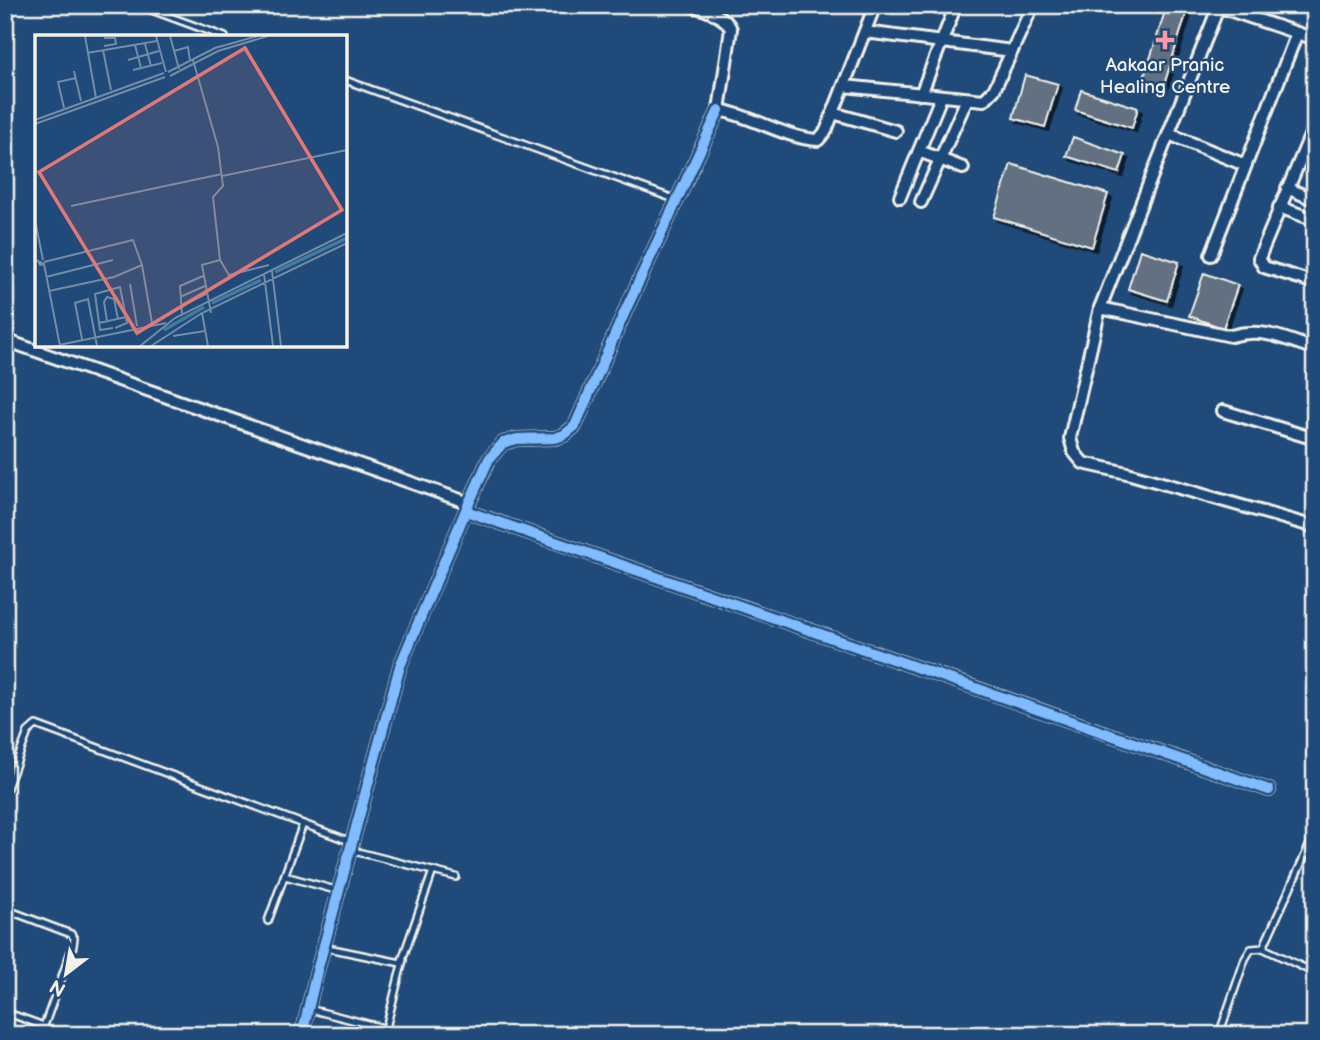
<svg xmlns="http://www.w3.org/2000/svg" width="1320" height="1040" font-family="'Balsamiq Sans',sans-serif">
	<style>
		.building { fill: #626f81; stroke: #f4f1e8; stroke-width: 2; filter: url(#shadow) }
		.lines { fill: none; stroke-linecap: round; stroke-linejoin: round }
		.service-casing { stroke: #f4f1e8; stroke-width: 10 }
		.minor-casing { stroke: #f4f1e8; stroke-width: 16 }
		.service { stroke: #1f4a7a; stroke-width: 5 }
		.minor { stroke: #1f4a7a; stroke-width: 10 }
		.cycleway-casing { stroke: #1f4a7a; stroke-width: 15 }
		.cycleway { stroke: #80bcff; stroke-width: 10 }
		.poi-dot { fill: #ff9aa2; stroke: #1f4a7a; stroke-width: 2.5 }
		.labels { text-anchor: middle; stroke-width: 5; stroke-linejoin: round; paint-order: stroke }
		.poi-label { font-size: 19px; fill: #f4f1e8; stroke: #1f4a7a }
		.inset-river { fill: none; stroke: #437a9f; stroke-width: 3.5 }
		.inset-road { fill: none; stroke: #748da6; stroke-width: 2 }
		.view { fill: #e27875; fill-opacity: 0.15; stroke: #e27875; stroke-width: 3.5 }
		.inset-edge { fill: none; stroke: #f4f1e8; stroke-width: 3.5 }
	</style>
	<defs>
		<filter id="shadow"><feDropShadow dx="4" dy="4" stdDeviation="0" flood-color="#0009"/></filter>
	</defs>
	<rect width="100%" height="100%" fill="#1f4a7a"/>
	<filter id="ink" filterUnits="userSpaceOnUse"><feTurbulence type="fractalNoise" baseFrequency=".0143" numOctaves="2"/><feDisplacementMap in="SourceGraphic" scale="14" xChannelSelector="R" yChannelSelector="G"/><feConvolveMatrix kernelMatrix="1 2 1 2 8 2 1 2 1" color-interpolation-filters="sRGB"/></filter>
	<g filter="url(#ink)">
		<!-- building -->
		<g class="building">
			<polygon points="1167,5 1188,8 1163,88 1143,81"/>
			<polygon points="1025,75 1058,84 1045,127 1013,118"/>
			<polygon points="1081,90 1138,108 1132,128 1075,110"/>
			<polygon points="1073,137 1125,155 1119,173 1066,156"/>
			<polygon points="1011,164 1108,194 1092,247 994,217"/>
			<polygon points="1140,250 1179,262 1167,301 1128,289"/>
			<polygon points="1204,273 1238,285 1223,328 1189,316"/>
		</g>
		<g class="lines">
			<!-- service casing -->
			<g class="service-casing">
				<g id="service">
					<polyline points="138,5 225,37"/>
					<polyline points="345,80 677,200"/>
					<polyline points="5,793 28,732 36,725 352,842"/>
					<polyline points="350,850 456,877"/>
					<polyline points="285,876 339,891"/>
					<polyline points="5,909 71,934 74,938 73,946 44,1026 46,1035"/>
					<polyline points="268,921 303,824"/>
					<polyline points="323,947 401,963 433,871"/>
					<polyline points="1263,948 1315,833"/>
					<polyline points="309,1009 411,1035"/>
					<polyline points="5,1012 44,1026"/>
					<polyline points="386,1028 403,960"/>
					<polyline points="1219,1035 1245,959 1251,949 1263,948 1315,973"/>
				</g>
			</g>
			<!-- minor casing -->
			<g class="minor-casing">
				<g id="minor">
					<path d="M690,5c14,4 35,10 41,24l-12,81c34,6 65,28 99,30l8,-9 49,-126"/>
					<polyline points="1214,5 1315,39"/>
					<polyline points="1218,8 1100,308 1070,438 1074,452 1083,463 1127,473 1315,527"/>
					<polyline points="865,32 1012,51"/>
					<polyline points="844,86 984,100 994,90 1033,5"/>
					<polyline points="921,94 956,5"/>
					<polyline points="833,113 896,131"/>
					<polyline points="1315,124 1259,258 1264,267 1315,283"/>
					<polyline points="1169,134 1245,165"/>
					<polyline points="919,151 963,168"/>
					<polyline points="1287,188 1315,200"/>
					<polyline points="900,197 941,97"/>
					<polyline points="921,202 967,99"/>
					<polyline points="1279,207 1315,220"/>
					<polyline points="1211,255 1297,33"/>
					<path d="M1100,308l131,28c32,-9 54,3 84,13"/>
					<polyline points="5,340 469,503"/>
					<polyline points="1223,411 1315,439"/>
					<polyline points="466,511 1269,790"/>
					<polyline points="302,1035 316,975 400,666 469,503 489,459 503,443 517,439 555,438 564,435 575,426 627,307 719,110"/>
				</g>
			</g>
			<!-- service -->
			<use href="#service" class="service"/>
			<!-- minor -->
			<use href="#minor" class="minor"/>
			<!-- cycleway casing -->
			<g class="cycleway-casing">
				<g id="cycleway">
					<polyline points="466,511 1269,790"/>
					<polyline points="302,1035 316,975 400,666 469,503 489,459 503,443 517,439 555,438 564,435 575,426 627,307 719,110"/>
				</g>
			</g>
			<!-- cycleway -->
			<use href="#cycleway" class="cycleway"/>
		</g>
	</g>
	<!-- markers -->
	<path class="poi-dot" d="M1161.5 29.5h7v7h7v7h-7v7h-7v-7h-7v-7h7z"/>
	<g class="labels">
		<!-- poi labels -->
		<g class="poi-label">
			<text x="1165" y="71">Aakaar Pranic<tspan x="1165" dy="22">Healing Centre</tspan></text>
		</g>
	</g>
	<!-- overview -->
	<g transform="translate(35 35)">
		<rect width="312" height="312" fill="#1f4a7a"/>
		<path class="inset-river" d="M240,237l72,-34M177,268l49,-23M129,295l40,-23"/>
		<path class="inset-road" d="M50,1l11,62M121,1l10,36M135,1l9,33M69,3h11l1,6 -12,2M110,9l6,22M100,10l6,23M68,15l8,40M139,16l14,-4 2,14M52,18l70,-12M93,25l31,-9M158,25l25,87 5,39 -10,11 7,63M98,35l29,-7M39,36l7,30M133,37l47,-24 43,-12M135,41l48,-25 50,-15M29,73l-6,-26 18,-4M0,85l129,-47M0,89l130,-47M187,141l125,-26M36,171l151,-32M0,185l8,40M9,227l89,-22 9,25 10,58M9,229l-6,-3 2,4 4,-1 16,82M237,236l9,75M229,239l9,72M11,242l67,-17M95,249l7,42M14,256l65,-14 28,-12M145,262l25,-11M146,271l25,-12M167,278l6,33M176,278l-9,-48 18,-5 9,15 40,-10M147,279l-2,-28 23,-10M72,286l-3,-19 3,-5 7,2 4,20M64,288l27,-6M78,293l-13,2 -5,-36 25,-7 7,36 -12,5M138,301l32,-5M47,304l-7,-36 13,-4 9,47M19,311l112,-23M105,311l35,-28 172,-85M116,311l51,-33 145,-70"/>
		<path class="view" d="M210,13l97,162 -205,123 -98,-161z"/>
		<rect width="312" height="312" class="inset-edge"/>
	</g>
	<!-- margin -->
	<rect width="1320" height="1040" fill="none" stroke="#1f4a7a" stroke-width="28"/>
	<rect x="14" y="14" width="1292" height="1012" fill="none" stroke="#f4f1e8" stroke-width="2.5" filter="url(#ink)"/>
	<!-- north arrow -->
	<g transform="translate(66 974) rotate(211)" stroke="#1f4a7a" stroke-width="5" paint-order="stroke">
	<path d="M0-5L12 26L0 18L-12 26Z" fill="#f4f1e8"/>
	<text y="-10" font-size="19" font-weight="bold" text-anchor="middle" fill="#f4f1e8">N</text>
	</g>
</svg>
